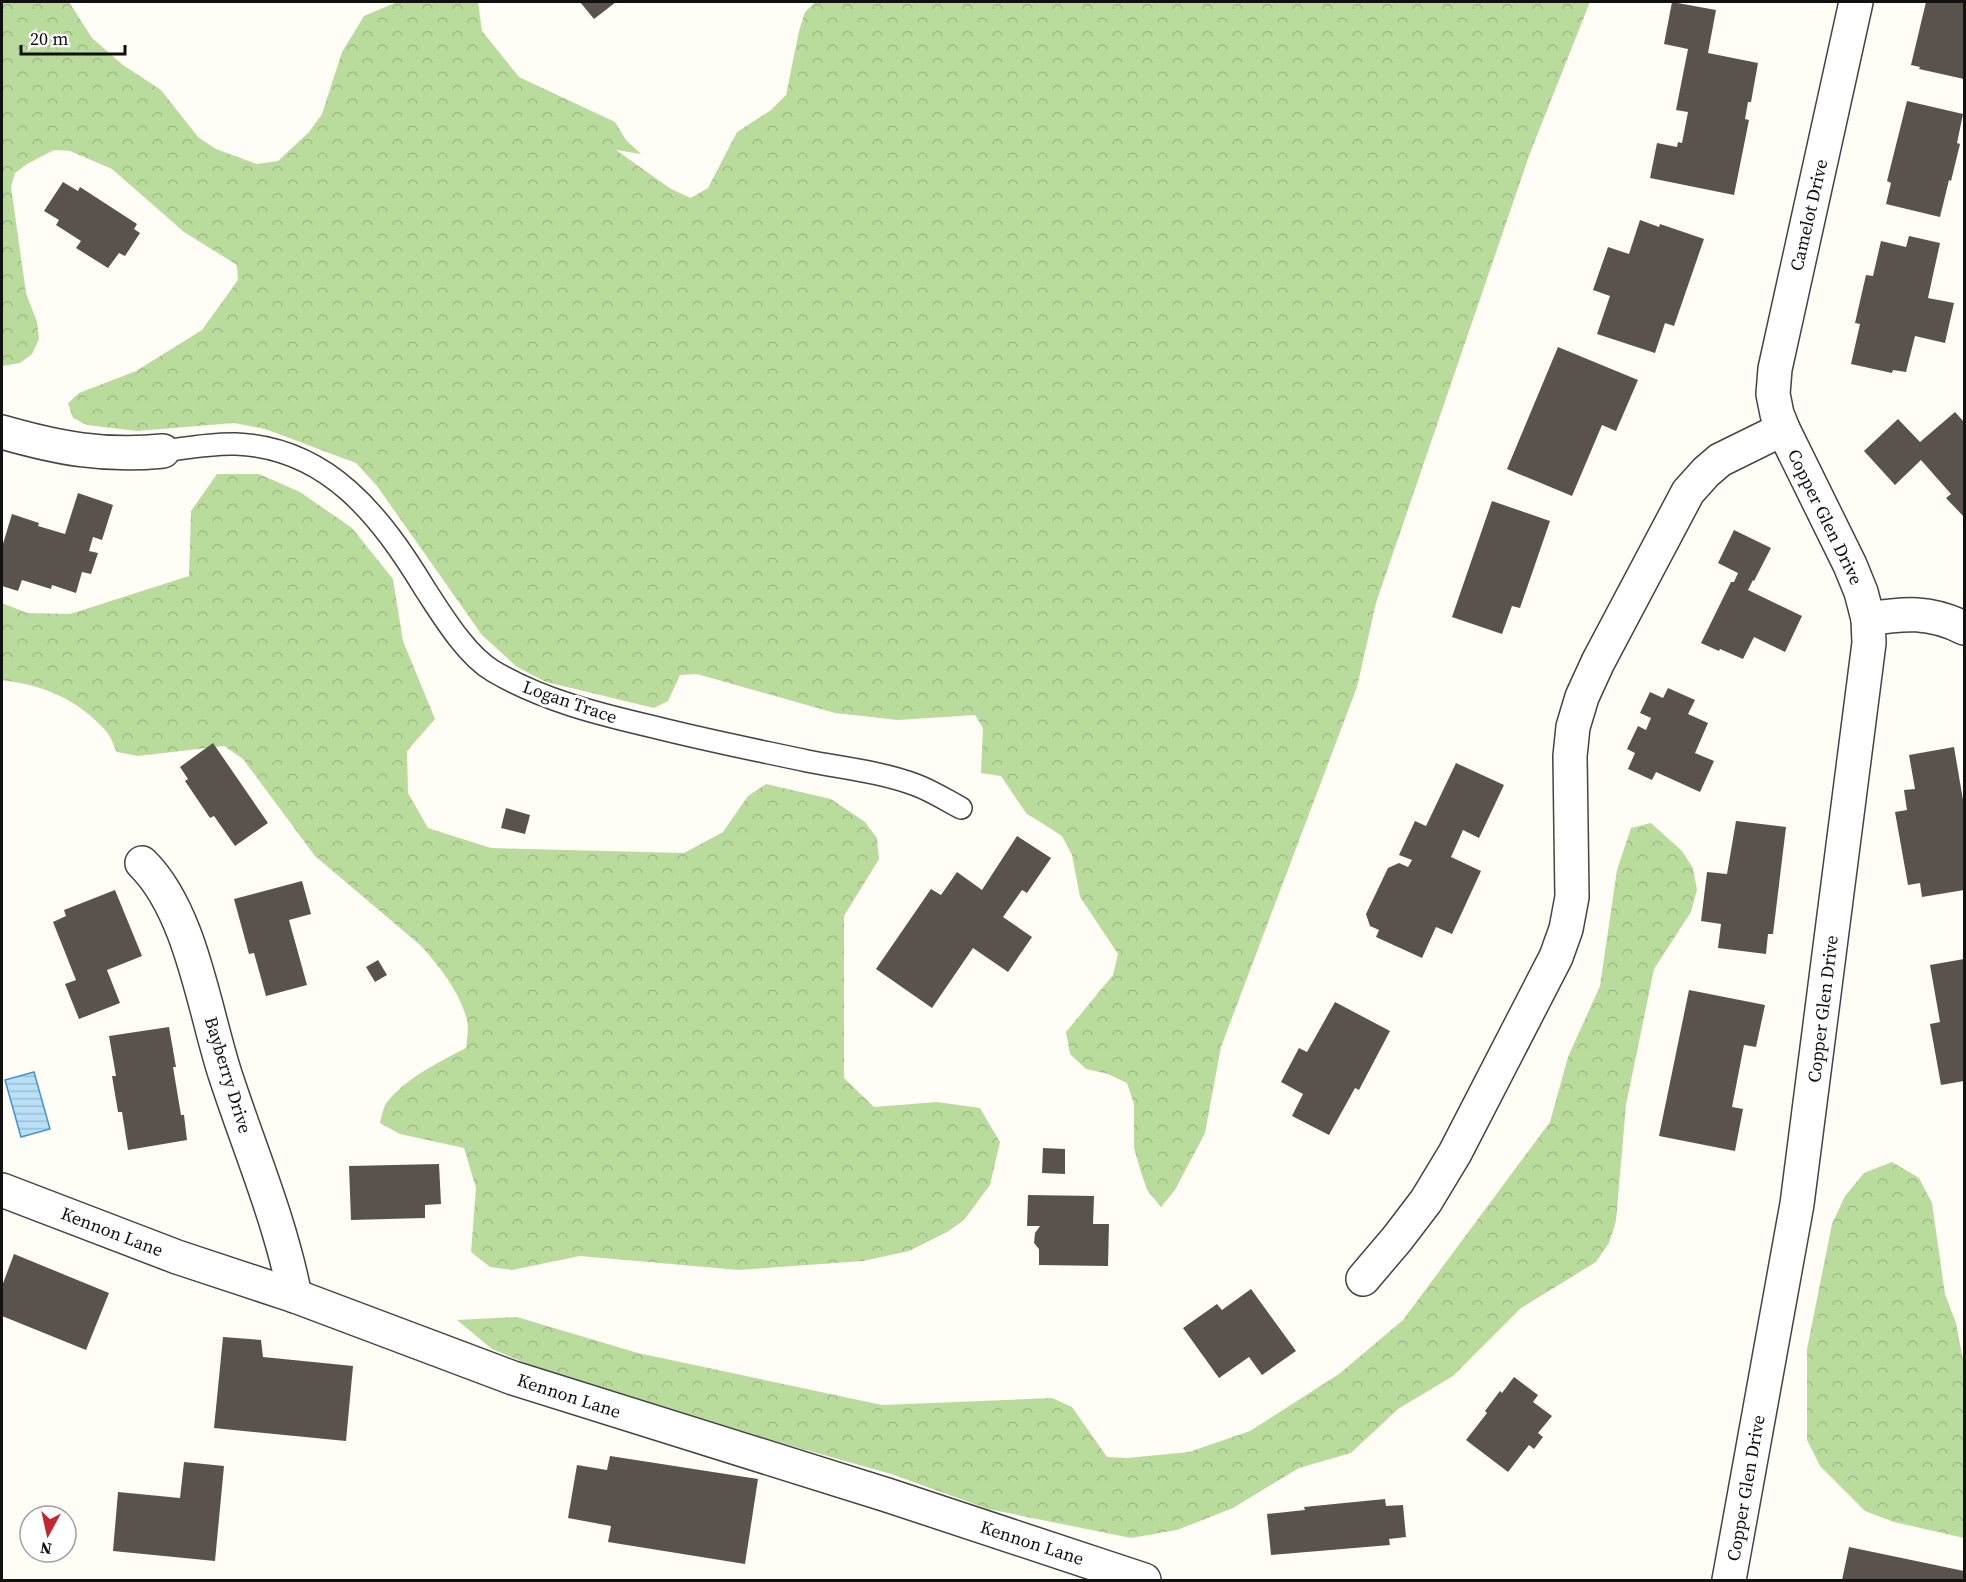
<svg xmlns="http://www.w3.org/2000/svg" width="1966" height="1582" font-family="'Source Serif 4',serif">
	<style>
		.forest { fill: url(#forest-crowns) }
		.water { fill: url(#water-rules); stroke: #3f96cf; stroke-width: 1.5 }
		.building { fill: #5a524d }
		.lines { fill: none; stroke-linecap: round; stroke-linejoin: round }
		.lane-casing { stroke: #444; stroke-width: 24 }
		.street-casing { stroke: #444; stroke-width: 36 }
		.lane { stroke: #fff; stroke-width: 21 }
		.street { stroke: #fff; stroke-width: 33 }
		.labels { text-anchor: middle; stroke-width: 6; stroke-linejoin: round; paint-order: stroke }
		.street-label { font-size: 18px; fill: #111; stroke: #fff }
	</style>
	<defs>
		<pattern id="forest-crowns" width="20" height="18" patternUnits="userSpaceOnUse" patternTransform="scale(1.5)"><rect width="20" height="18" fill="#b9dc9c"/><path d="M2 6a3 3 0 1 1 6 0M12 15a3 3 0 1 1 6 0" fill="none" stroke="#9ebc85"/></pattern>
		<pattern id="water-rules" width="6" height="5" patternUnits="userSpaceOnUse" patternTransform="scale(1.5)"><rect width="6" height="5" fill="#b9e0f7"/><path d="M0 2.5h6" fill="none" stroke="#9ebfd3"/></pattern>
	</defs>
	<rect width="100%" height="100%" fill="#fffdf5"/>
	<!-- forest -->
	<g class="forest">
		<polygon points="2,2 69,2 92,38 123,65 161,90 198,137 216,149 257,164 278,161 309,132 322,114 342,52 364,16 397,2 478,2 482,31 519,77 615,122 626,140 641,154 616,150 671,189 691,198 708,188 737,132 771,110 786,95 799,31 805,12 815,2 1590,2 1530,153 1376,603 1357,687 1221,1047 1205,1133 1175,1190 1161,1207 1147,1190 1140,1169 1134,1148 1134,1104 1127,1083 1108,1074 1086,1069 1070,1054 1066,1032 1113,975 1118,954 1080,897 1072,855 1062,836 1026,813 1001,776 981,773 983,728 975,715 898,720 835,713 697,674 680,675 668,701 654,708 546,682 517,667 482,635 377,486 356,463 265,429 234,423 137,431 87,425 73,418 68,403 79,393 136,371 202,330 238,280 237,265 184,232 112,169 70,151 54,150 27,164 15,173 11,187 26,293 37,322 39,339 32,354 20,363 2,366"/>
		<path d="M217,474h42l41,18 52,36 41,51 10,62 32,78 -28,32 1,42 20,35 63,20 193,5 39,-21 25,-36 18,-12 65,15 34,23 12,16 2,21 -35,57v162l30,29 63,-5 43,6 20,34 -10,43 -26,35 -17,12 -38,19 -46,10 -124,9 -159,-14 -68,14 -22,-3 -19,-15 5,-64 -12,-40 -64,-14 -20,-11c2,-7 3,-17 8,-22 18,-23 53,-40 78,-53 1,-9 3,-20 1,-28 -6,-26 -29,-56 -47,-75l-105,-89 -72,-97 -19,-13 -86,10 -21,-4c-4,-7 -6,-16 -11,-21 -30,-33 -61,-45 -104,-51v-77l25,10 43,1 119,-38 2,-65z"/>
		<polygon points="1651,823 1682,851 1693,868 1697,890 1691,912 1654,969 1626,1105 1616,1221 1609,1243 1596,1262 1521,1308 1453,1376 1398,1409 1351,1453 1299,1468 1233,1508 1177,1530 1131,1538 988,1509 891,1474 735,1430 535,1367 492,1349 457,1320 517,1317 638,1353 882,1405 1052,1398 1072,1407 1107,1457 1127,1458 1189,1452 1250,1431 1339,1374 1403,1320 1550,1122 1568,1057 1600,986 1617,870 1631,828"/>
		<polygon points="1892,1162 1919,1178 1932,1203 1945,1294 1956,1323 1964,1365 1964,1538 1894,1522 1865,1511 1820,1466 1807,1440 1807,1349 1832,1224 1845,1196 1864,1173"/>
	</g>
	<!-- water -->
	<polygon class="water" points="34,1072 50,1129 21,1137 5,1080"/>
	<!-- building -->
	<g class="building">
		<polygon points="580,2 616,2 594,19"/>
		<polygon points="1672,2 1716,10 1708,53 1758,63 1751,102 1748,102 1745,119 1749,120 1734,195 1650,178 1657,143 1677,147 1678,142 1682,143 1688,112 1676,110 1688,49 1664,44"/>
		<polygon points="1926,2 1964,2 1964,79 1919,69 1920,67 1911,65"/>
		<polygon points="1907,101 1963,114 1957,143 1960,144 1951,181 1949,180 1940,217 1886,204 1891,183 1887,181"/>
		<polygon points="63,182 78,191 80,187 137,224 134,229 140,233 125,256 119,253 108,268 76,248 81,241 56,225 59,220 44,211"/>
		<polygon points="1640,220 1659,227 1660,224 1704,239 1674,326 1665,323 1655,353 1597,334 1610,296 1593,290 1608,247 1629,254"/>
		<polygon points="1909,236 1940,243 1928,298 1954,303 1945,343 1915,336 1906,372 1893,370 1892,373 1851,364 1860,324 1855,323 1866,275 1873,276 1881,241 1906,247"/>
		<polygon points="1558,347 1638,380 1616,431 1602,425 1572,496 1507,469"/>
		<polygon points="1955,412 1964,422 1964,517 1946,498 1951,494 1921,460 1895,485 1864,451 1898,419 1920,442"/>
		<polygon points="78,493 113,505 102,540 93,537 89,551 98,553 91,574 82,572 76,593 52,585 51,589 22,580 18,591 2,586 2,547 12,514 39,523 38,526 65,534"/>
		<polygon points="1492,501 1550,521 1520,608 1512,606 1502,634 1452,617"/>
		<polygon points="1734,530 1771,548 1754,581 1753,580 1748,590 1802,616 1785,652 1754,637 1743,659 1720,649 1719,651 1701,643 1731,582 1734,582 1738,573 1718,563"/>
		<polygon points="1668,688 1695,700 1688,714 1708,723 1695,753 1714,761 1700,792 1656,772 1652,780 1628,769 1635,753 1627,749 1638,726 1646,730 1651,718 1640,713 1650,692 1663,698"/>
		<polygon points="213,743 268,823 235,846 214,816 210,818 185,781 188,779 180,767"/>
		<polygon points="1954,747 1964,806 1964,890 1922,897 1920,883 1908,885 1895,812 1907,810 1904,790 1915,789 1909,755"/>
		<polygon points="1456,763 1504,785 1479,838 1463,830 1451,857 1481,871 1452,934 1436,927 1422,958 1376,937 1379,930 1370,926 1366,914 1388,868 1399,863 1408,867 1412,860 1399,855 1415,821 1426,826"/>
		<polygon points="506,808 530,815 525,834 501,828"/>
		<polygon points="1736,821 1786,827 1773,934 1768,934 1766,954 1718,948 1721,924 1701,921 1707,872 1727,874"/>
		<polygon points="1017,836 1051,858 1027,893 1022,890 1003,917 1032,937 1008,972 973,948 932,1008 876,969 931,889 941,895 957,872 982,890"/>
		<polygon points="302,881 311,914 289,920 307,985 266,996 254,953 249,954 234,899"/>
		<polygon points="115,890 142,956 107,970 120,1003 79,1019 65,984 76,980 53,922 66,916 64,910"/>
		<polygon points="1964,959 1964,1081 1941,1085 1930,1024 1940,1022 1930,965"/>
		<polygon points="378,960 387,975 375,982 366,967"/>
		<polygon points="1689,990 1765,1005 1756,1047 1744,1045 1732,1107 1743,1109 1735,1151 1659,1136"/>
		<polygon points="1335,1002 1390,1031 1359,1090 1355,1088 1329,1135 1292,1116 1303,1094 1281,1082 1299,1048 1307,1052"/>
		<polygon points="169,1027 176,1067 173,1067 181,1115 184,1115 187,1140 128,1150 122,1112 118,1112 112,1076 116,1076 109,1036"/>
		<polygon points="1043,1148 1065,1149 1065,1174 1042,1173"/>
		<polygon points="439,1164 441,1204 425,1205 425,1218 351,1220 349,1166"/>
		<polygon points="1028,1195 1094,1196 1093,1224 1109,1224 1108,1266 1039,1265 1039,1249 1034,1243 1035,1233 1040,1226 1027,1226"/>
		<polygon points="14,1254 109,1293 86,1350 2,1316 2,1286"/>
		<polygon points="1251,1289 1296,1351 1262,1375 1249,1357 1219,1378 1183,1328 1217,1304 1222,1310"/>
		<polygon points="223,1337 261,1340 263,1357 353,1366 346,1441 214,1428"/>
		<polygon points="1514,1377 1538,1395 1533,1402 1552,1416 1538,1433 1543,1437 1534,1449 1529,1445 1508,1472 1466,1440 1487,1413 1485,1411 1500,1391 1502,1393"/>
		<polygon points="610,1456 758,1479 745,1564 608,1542 611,1526 568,1518 577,1465 607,1470"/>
		<polygon points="184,1462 224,1466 215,1561 113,1551 118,1492 180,1498"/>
		<polygon points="1385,1499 1386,1506 1403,1505 1406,1537 1389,1539 1390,1545 1271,1555 1267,1514 1305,1510 1304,1507"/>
		<polygon points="1849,1547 1964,1571 1964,1580 1842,1580"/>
	</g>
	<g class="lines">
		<!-- lane casing -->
		<g class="lane-casing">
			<path id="lane" d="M163,451c24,-3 49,-8 73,-7 93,4 145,73 189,145 17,26 41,66 68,82 49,29 105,43 161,56 51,13 102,23 153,34 36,7 75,11 109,24 16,6 30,15 45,23"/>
		</g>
		<!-- street casing -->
		<g class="street-casing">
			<g id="street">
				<path d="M2,432c56,16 102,25 161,19"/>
				<path d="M1868,619c37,-6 62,-8 96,9"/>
				<path d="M142,863c49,48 62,146 83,211 24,74 55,145 70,222"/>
				<polyline points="2,1190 177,1257 295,1296 513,1378 887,1495 1144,1580"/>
				<polyline points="1363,1279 1397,1239 1426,1201 1455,1153 1556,957 1566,929 1572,897 1570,756 1573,727 1582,697 1598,662 1688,492 1706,472 1720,460 1783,429"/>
				<polyline points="1729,1580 1797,1204 1869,643 1868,619 1861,592 1850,565 1783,429 1777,414 1773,394 1775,369 1856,2"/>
			</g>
		</g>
		<!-- lane -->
		<use href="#lane" class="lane"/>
		<!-- street -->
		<use href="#street" class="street"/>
	</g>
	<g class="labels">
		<!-- street labels -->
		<g class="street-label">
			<text transform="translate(1809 215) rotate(-77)" y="6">Camelot Drive</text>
			<text transform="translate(1825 517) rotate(64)" y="6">Copper Glen Drive</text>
			<text transform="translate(570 702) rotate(19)" y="6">Logan Trace</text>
			<text transform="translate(1823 1009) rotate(-83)" y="6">Copper Glen Drive</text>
			<text transform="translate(228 1075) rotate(73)" y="6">Bayberry Drive</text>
			<text transform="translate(112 1232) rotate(21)" y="6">Kennon Lane</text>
			<text transform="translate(569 1396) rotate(18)" y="6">Kennon Lane</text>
			<text transform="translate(1746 1488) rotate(-80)" y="6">Copper Glen Drive</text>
			<text transform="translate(1032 1543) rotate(18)" y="6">Kennon Lane</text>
		</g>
	</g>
	<!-- border -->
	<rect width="1966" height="1582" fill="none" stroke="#111111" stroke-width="6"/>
	<!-- north arrow -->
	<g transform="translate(48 1534) rotate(188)"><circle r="28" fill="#ffffff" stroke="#a0a0a0" stroke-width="1.5"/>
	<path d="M0-4.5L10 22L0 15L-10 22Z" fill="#c4262e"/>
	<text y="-9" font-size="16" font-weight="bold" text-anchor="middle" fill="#111111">N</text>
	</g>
	<!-- scale -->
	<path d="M21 45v9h104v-9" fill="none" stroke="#111111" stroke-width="3"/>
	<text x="30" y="45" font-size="18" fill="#111111" stroke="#ffffff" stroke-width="4.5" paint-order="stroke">20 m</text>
</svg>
